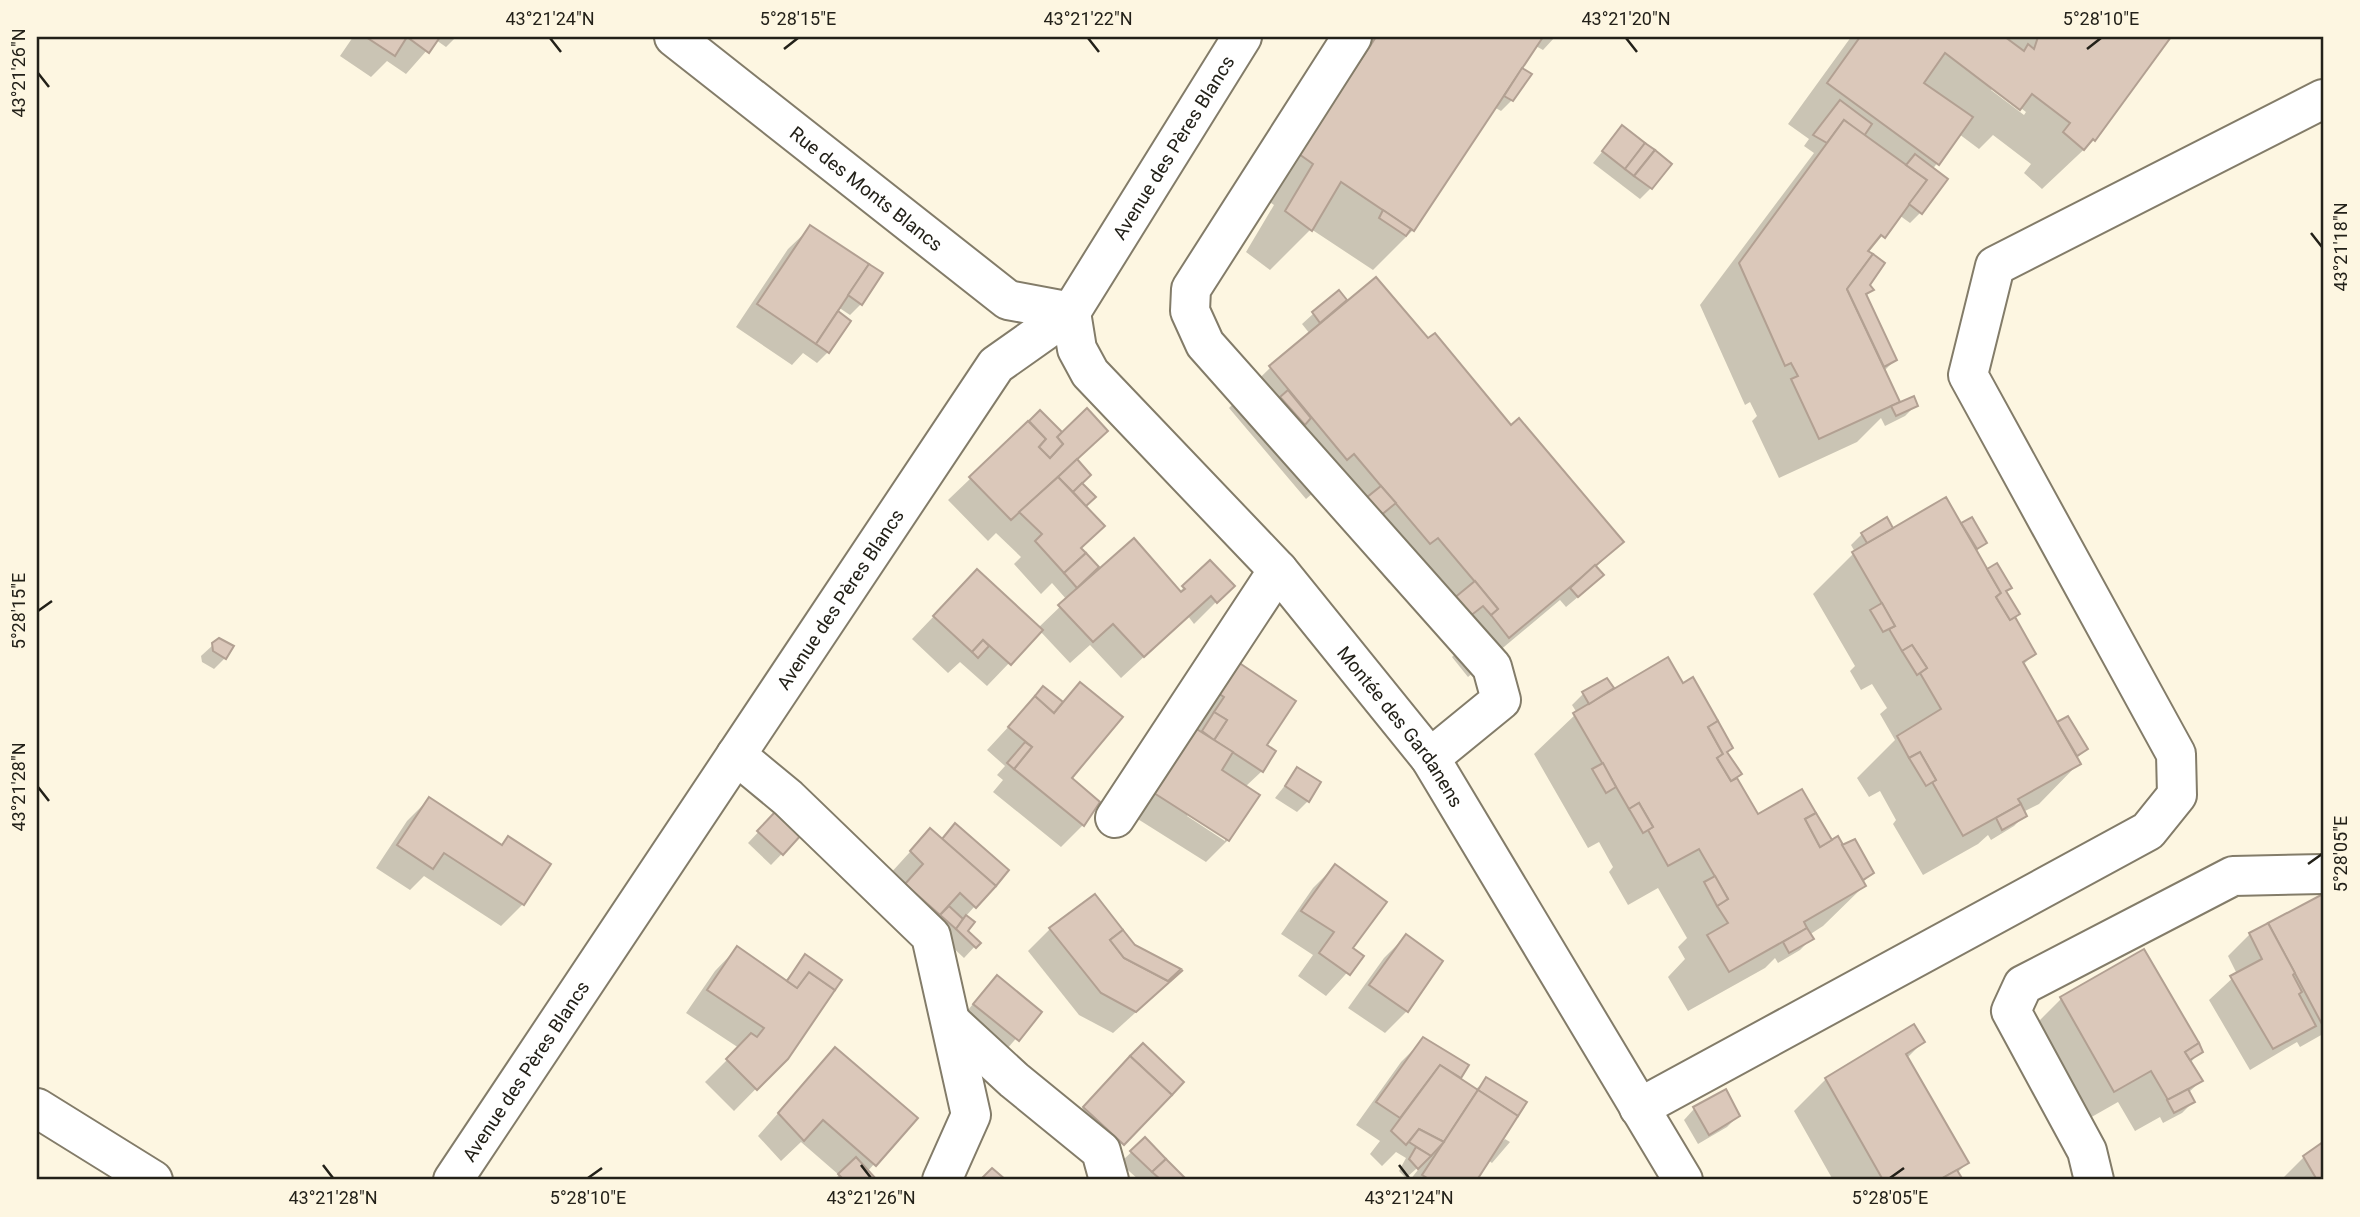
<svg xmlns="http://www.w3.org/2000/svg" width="2360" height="1217" font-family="Roboto,sans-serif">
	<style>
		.shadow { fill: #0003; fill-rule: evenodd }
		.building { fill: #dbc8ba; stroke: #b2a092; stroke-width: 2 }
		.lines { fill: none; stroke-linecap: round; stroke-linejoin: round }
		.minor-casing { stroke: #837c69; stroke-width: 42 }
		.minor { stroke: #fff; stroke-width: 38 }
		.ticks { fill: none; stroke: #232119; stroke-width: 2.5 }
		.labels { text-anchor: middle; stroke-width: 5; stroke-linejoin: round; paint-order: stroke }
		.street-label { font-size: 19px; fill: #232119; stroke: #fdf6e1 }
		.neatline { fill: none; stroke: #232119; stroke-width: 2.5 }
		.ticks-label { font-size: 18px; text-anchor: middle; fill: #232119 }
	</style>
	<rect width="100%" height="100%" fill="#fdf6e1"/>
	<!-- shadow -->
	<g class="shadow">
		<polygon points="353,37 456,37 446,47 436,40 406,74 387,61 371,77 340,56"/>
		<polygon points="1364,37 1555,37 1543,50 1534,45 1514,79 1512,100 1501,111 1494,107 1413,230 1373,270 1311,229 1270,270 1246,252 1274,205 1260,195"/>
		<path d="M1851,37h318l-75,103 -52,49 -18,-16 7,-9 -38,-29 -14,14 -20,-15 -27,36 -11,42 -11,11 -11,-8 -31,38v31l4,6 -6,6 29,64 -11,11 8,37 24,-3 -11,11 -20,10 -4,-8 -24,24 -78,36 -27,-57 5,-5 -7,-14 -5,3 -45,-100 114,-152 -10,-7 5,-7 -21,-15zM1993,87l33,25 -2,3 -33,-25z"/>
		<polygon points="1622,127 1651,188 1640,199 1593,163"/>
		<polygon points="811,227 861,304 850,315 838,307 831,321 838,314 828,352 817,363 803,353 792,365 736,327 788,249"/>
		<polygon points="1334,311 1427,341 1621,542 1595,568 1602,575 1591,586 1566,607 1560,600 1468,677 1452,657 1459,650 1397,577 1389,583 1313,493 1306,499 1229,408 1270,368 1310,334 1302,324 1313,314"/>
		<path d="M1087,411l18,20 -29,29 12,15 -8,8 13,14 -9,9 19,20 -23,23 17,18 -18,18 2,2 52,-47 46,52 31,-29 22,23 -38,38 -6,-8 -67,62 -31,-33 -20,18 -30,-32 -53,55 -27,-24 -12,11 -36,-34 65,-68 61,57 29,-28 -15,-17 -11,11 -27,-30 7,-7 -25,-24 -8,8 -40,-41 92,-88 22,23zM1058,435l13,14 -3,2 -13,-14z"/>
		<polygon points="1971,519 1985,542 1976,552 1987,572 2005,592 2014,618 2034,654 2023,665 2057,725 2086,749 2076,759 2079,763 2039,804 2023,812 2025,815 2014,826 1991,840 1988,835 1978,844 1923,875 1893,824 1896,820 1880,791 1869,797 1857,778 1895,740 1880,714 1887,708 1872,684 1861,690 1850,671 1855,666 1813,594 1855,552 1851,545 1862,534 1886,520 1892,531 1960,525"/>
		<polygon points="213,645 225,658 214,669 202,662 201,656"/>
		<path d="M1229,659l36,87 -3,25 -17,16 -17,53 -22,22 -73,-46 69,-95 -5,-3zM1189,813l36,24v4l-38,-25z"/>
		<polygon points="1080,685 1070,779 1083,825 1061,847 993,792 1003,780 997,775 1005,766 987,750 1024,710 1062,703"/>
		<polygon points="1612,688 1605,695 1726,753 1735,778 1757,817 1842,848 1872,873 1862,883 1864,886 1823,926 1809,935 1811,939 1800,950 1778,963 1775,958 1765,968 1688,1011 1668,977 1685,959 1678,947 1687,938 1658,888 1628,905 1609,872 1613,867 1599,842 1588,848 1534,754 1577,713 1572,705 1583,694"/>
		<polygon points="1298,769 1308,801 1297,812 1275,798"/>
		<polygon points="429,799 500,846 508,838 523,904 501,926 424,876 410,890 376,868 407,821"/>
		<polygon points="766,824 800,835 771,865 748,843"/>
		<polygon points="930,830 994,885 965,917 966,931 978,943 964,958 928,924 889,875"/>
		<polygon points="1335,866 1351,948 1362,956 1326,996 1298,976 1313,955 1281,934 1313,888"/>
		<polygon points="2323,896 2323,1034 2300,1047 2297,1042 2250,1070 2209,1000 2237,974 2228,956 2250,934"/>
		<polygon points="1095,897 1134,946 1145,1004 1113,1033 1079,1015 1028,951 1050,929"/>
		<polygon points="1406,936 1407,1011 1385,1033 1348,1008 1384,958"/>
		<polygon points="737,948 785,981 805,957 786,1058 734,1111 705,1082 739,1048 686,1013 715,971"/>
		<polygon points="2144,952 2201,1051 2190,1063 2201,1081 2188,1093 2193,1102 2182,1113 2163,1123 2160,1117 2135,1131 2118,1102 2081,1123 2029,1031 2061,999"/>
		<polygon points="986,988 1039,1012 1006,1050 964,1015"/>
		<polygon points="1423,1040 1467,1066 1459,1079 1475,1090 1487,1079 1499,1145 1505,1139 1510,1142 1492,1163 1488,1160 1475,1180 1410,1180 1425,1161 1406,1178 1399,1171 1406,1158 1396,1152 1382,1166 1370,1154 1380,1141 1356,1125 1401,1062"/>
		<polygon points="1923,1042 1907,1058 1967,1163 1957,1173 1961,1180 1833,1180 1794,1111 1826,1079"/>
		<polygon points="835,1049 915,1118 867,1172 875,1180 834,1180 839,1175 801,1142 781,1161 758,1136"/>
		<polygon points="1108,1081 1182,1082 1100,1166 1062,1130"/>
		<polygon points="1694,1109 1738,1116 1727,1127 1698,1144 1684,1120"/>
		<polygon points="1144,1140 1184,1180 1139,1180 1120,1163"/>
		<polygon points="2323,1144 2323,1180 2281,1180 2304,1157"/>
	</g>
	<!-- building -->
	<g class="building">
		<polygon points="366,37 440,37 429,53 407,37 395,56"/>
		<polygon points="1376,37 1543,37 1414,231 1341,182 1312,231 1285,211 1313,164 1299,154"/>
		<polygon points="1860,37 2005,37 2024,51 2028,44 2034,49 2038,37 2171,37 2095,141 2093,139 2084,150 2063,132 2070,123 2032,94 2020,110 1945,53 1924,83 1973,117 1939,165 1827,83"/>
		<polygon points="1522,68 1532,74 1513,101 1504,96"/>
		<polygon points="1840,100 1872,124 1864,136 1844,120 1827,143 1813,135"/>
		<polygon points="1844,120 1927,180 1885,238 1881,235 1868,251 1873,254 1847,289 1900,402 1819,439 1791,379 1798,376 1791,363 1785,366 1739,263"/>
		<polygon points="1622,125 1645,143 1625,169 1602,151"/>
		<polygon points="1645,143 1655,150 1634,176 1625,169"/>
		<polygon points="1655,150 1672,164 1652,189 1634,176"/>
		<polygon points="1915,154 1948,179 1922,214 1909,204 1927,180 1906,165"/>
		<polygon points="1383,210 1411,229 1406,236 1379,218"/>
		<polygon points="810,225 869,264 816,344 757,304"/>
		<polygon points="1873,254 1885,263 1870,285 1874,290 1866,294 1897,360 1884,367 1847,289"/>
		<polygon points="869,264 883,273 862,305 848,295"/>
		<polygon points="1376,277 1428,338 1435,333 1511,425 1519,418 1624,542 1509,638 1491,615 1498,609 1438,538 1430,544 1354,454 1347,460 1269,366"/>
		<polygon points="1339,290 1347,300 1320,323 1312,312"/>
		<polygon points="838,311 851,321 829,353 816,344"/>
		<polygon points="1288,390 1311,418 1305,425 1280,397"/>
		<polygon points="1914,396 1918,406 1896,416 1891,406"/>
		<polygon points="1087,408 1108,431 1011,520 969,477 1028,421 1046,439 1039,447 1050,458 1063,444 1057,437"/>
		<polygon points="1040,410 1062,432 1057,437 1063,444 1050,458 1039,447 1046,439 1029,421"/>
		<polygon points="1077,459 1091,475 1073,492 1058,477"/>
		<polygon points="1058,477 1105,526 1081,548 1086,553 1064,573 1035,541 1042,534 1019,512"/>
		<polygon points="1082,483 1096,497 1086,506 1073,492"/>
		<polygon points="1381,486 1396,503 1380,516 1366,498"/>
		<polygon points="1946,497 2001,593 1996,597 2010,620 2015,617 2036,654 2023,662 2081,764 2018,799 2021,804 1963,836 1932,782 1936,780 1920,752 1909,758 1897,736 1941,709 1920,673 1927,668 1912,645 1902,651 1889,629 1895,626 1852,552"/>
		<polygon points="1887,517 1893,528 1867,543 1861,533"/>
		<polygon points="1972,517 1987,543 1977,549 1961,523"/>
		<polygon points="1134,538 1181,592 1185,589 1182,586 1210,560 1235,586 1217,603 1211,596 1144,657 1113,624 1093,642 1058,605"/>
		<polygon points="1086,553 1099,567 1077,588 1064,573"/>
		<polygon points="1997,563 2012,588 2006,591 2020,614 2010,620 1996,597 2001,593 1987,569"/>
		<polygon points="1595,565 1604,575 1578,597 1570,588"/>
		<polygon points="977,569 1043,630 1011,665 983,640 972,652 933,616"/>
		<polygon points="1475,581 1498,609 1491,615 1483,606 1469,617 1453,599"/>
		<polygon points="1882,603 1895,626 1883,632 1870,610"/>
		<polygon points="219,638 234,646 226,659 213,651 212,643"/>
		<polygon points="983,640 989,646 978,658 972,652"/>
		<polygon points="1912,645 1927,668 1917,675 1902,651"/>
		<polygon points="1229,656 1296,701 1267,745 1276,751 1263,772 1214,740 1227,720 1214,712 1224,697 1209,687"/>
		<polygon points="1668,657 1683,683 1693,677 1718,721 1708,727 1723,754 1717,758 1731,781 1737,778 1758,814 1802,789 1816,813 1805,819 1820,847 1838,836 1866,886 1804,922 1807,928 1729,972 1707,935 1728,923 1717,906 1728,899 1699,849 1668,866 1648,830 1653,827 1639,803 1629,809 1573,713"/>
		<polygon points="1607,678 1614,688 1589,704 1582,692"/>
		<polygon points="1080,682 1123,717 1072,778 1100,802 1084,826 1014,769 1032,747 1008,727 1035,696 1054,713"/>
		<polygon points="1043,686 1063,702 1054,713 1035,696"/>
		<polygon points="1214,712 1227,720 1214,740 1202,731"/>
		<polygon points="2068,716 2088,749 2077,756 2057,722"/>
		<polygon points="1718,721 1733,748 1727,752 1742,774 1731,781 1717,758 1723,754 1708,727"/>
		<polygon points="1195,728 1233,752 1222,770 1260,795 1229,841 1154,793"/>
		<polygon points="1025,742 1032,747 1014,769 1007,763"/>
		<polygon points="1920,752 1936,780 1926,786 1909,758"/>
		<polygon points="1603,763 1616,787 1606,793 1592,769"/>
		<polygon points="1297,767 1321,782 1309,802 1285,786"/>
		<polygon points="429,797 502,845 508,836 551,864 524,905 444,853 433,869 397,845"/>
		<polygon points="1639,803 1653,827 1643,833 1629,809"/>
		<polygon points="2021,804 2027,816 2002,830 1996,818"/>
		<polygon points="776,811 802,834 783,855 757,831"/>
		<polygon points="1816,813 1832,840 1820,847 1805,819"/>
		<polygon points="955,823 1009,870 996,886 942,839"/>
		<polygon points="930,828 996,886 976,908 960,893 940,915 905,884 923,864 910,851"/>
		<polygon points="1855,839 1874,873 1863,880 1842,845"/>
		<polygon points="1335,864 1387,902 1353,948 1364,956 1350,975 1319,953 1334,932 1301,911"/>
		<polygon points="1715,876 1728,899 1717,906 1704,882"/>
		<polygon points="1095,894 1123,930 1110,940 1124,958 1168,981 1183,970 1136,1012 1101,993 1049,928"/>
		<polygon points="2323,894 2323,1026 2268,923"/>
		<polygon points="949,906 963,919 956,929 940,915"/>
		<polygon points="966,915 975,922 968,931 981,943 976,948 956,929"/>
		<polygon points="2268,923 2295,973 2293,975 2302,992 2299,994 2316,1026 2273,1049 2230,976 2262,959 2249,933"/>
		<polygon points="1807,928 1814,939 1789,953 1783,942"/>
		<polygon points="1123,930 1135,945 1181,969 1168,981 1124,958 1110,940"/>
		<polygon points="1406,934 1443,961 1408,1012 1369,985"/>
		<polygon points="737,946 797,988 809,972 835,990 788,1059 757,1090 726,1059 751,1033 757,1037 764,1028 707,990"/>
		<polygon points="2144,949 2199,1043 2185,1052 2203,1081 2168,1100 2151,1071 2114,1092 2060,997"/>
		<polygon points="805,954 842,980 835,990 809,972 797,988 787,981"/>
		<polygon points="997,975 1042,1012 1019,1041 973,1004"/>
		<polygon points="1914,1024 1925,1042 1906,1054 1969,1163 1939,1180 1883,1180 1825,1078"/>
		<polygon points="1423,1037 1469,1065 1461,1078 1440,1065 1400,1118 1376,1102"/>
		<polygon points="1143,1043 1184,1082 1172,1095 1130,1056"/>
		<polygon points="2199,1043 2203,1052 2190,1060 2185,1052"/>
		<polygon points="835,1047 918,1118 876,1166 823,1120 804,1141 778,1113"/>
		<polygon points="1130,1056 1172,1095 1124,1145 1083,1107"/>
		<polygon points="1440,1065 1478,1090 1444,1142 1419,1129 1406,1145 1391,1131"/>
		<polygon points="1486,1077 1527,1102 1518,1116 1478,1090"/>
		<polygon points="1726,1089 1740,1116 1709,1135 1693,1107"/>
		<polygon points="2188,1089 2195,1102 2174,1113 2167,1100"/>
		<polygon points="1478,1090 1518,1116 1477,1180 1431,1180 1422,1175"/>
		<polygon points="1419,1129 1444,1142 1431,1156 1409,1142"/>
		<polygon points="1145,1137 1166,1159 1152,1172 1130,1151"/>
		<polygon points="2323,1142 2323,1180 2317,1180 2303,1156"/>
		<polygon points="1416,1147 1431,1156 1418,1169 1409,1159"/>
		<polygon points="856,1157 877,1180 844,1180 838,1174"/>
		<polygon points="1166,1159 1187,1180 1161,1180 1152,1172"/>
		<polygon points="992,1168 1006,1180 980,1180"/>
		<polygon points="1957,1170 1963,1180 1939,1180"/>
	</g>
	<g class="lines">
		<!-- minor casing -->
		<g class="minor-casing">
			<g id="minor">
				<path id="s1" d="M674,37l334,263 63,12"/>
				<polyline points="1352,37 1191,289 1190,311 1205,344 1492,667 1501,700 1430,758"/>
				<path id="s2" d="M1071,312l6,37 13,24 188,197 152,188 253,422"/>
				<polyline points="736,755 788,798 931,936 971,1115 942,1180"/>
				<polyline points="1115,818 1278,570"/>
				<polyline points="951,1022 1014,1080 1101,1151 1109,1180"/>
				<polyline points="37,1108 153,1180"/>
				<polyline points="1639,1108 2148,831 2177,795 2176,754 1968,375 1995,266 2323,99"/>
				<path id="s3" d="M453,1180l543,-815 75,-53 171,-275"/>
				<polyline points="2094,1180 2087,1151 2011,1011 2023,985 2233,876 2323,874"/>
			</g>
		</g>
		<!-- minor -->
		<use href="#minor" class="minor"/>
	</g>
	<!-- ticks -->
	<path class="ticks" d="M550,38l11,14M1088,38l11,14M1626,38l11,14M784,49l14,-11M2087,49l14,-11M38,73l11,14M2311,233l11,14M38,611l14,-10M38,787l11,14M2308,864l14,-10M323,1165l10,13M861,1165l10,13M1399,1165l10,13M588,1178l14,-10M1890,1178l14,-10"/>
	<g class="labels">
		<!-- street labels -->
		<g class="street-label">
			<text dy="7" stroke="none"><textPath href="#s3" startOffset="1265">Avenue des Pères Blancs</textPath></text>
			<text dy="7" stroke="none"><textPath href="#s1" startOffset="245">Rue des Monts Blancs</textPath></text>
			<text dy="7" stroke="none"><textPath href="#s3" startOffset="698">Avenue des Pères Blancs</textPath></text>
			<text dy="7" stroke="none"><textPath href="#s2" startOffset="536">Montée des Gardanens</textPath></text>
			<text dy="7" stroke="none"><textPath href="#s3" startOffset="131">Avenue des Pères Blancs</textPath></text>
		</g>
	</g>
	<!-- border -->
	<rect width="2360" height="1217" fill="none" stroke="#fdf6e1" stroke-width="77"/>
	<rect x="38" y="38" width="2284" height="1140" class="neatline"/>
	<g class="ticks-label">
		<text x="550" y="25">43°21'24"N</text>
		<text x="798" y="25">5°28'15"E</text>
		<text x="1088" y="25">43°21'22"N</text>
		<text x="1626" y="25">43°21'20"N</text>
		<text x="2101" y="25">5°28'10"E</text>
		<text transform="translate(19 73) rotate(-90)" y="6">43°21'26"N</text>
		<text transform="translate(2341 247) rotate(-90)" y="6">43°21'18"N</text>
		<text transform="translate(19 611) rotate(-90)" y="6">5°28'15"E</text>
		<text transform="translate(19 787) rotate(-90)" y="6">43°21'28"N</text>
		<text transform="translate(2341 854) rotate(-90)" y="6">5°28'05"E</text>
		<text x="333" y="1204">43°21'28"N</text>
		<text x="588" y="1204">5°28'10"E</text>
		<text x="871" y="1204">43°21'26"N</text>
		<text x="1409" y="1204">43°21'24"N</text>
		<text x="1890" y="1204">5°28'05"E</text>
	</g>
</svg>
